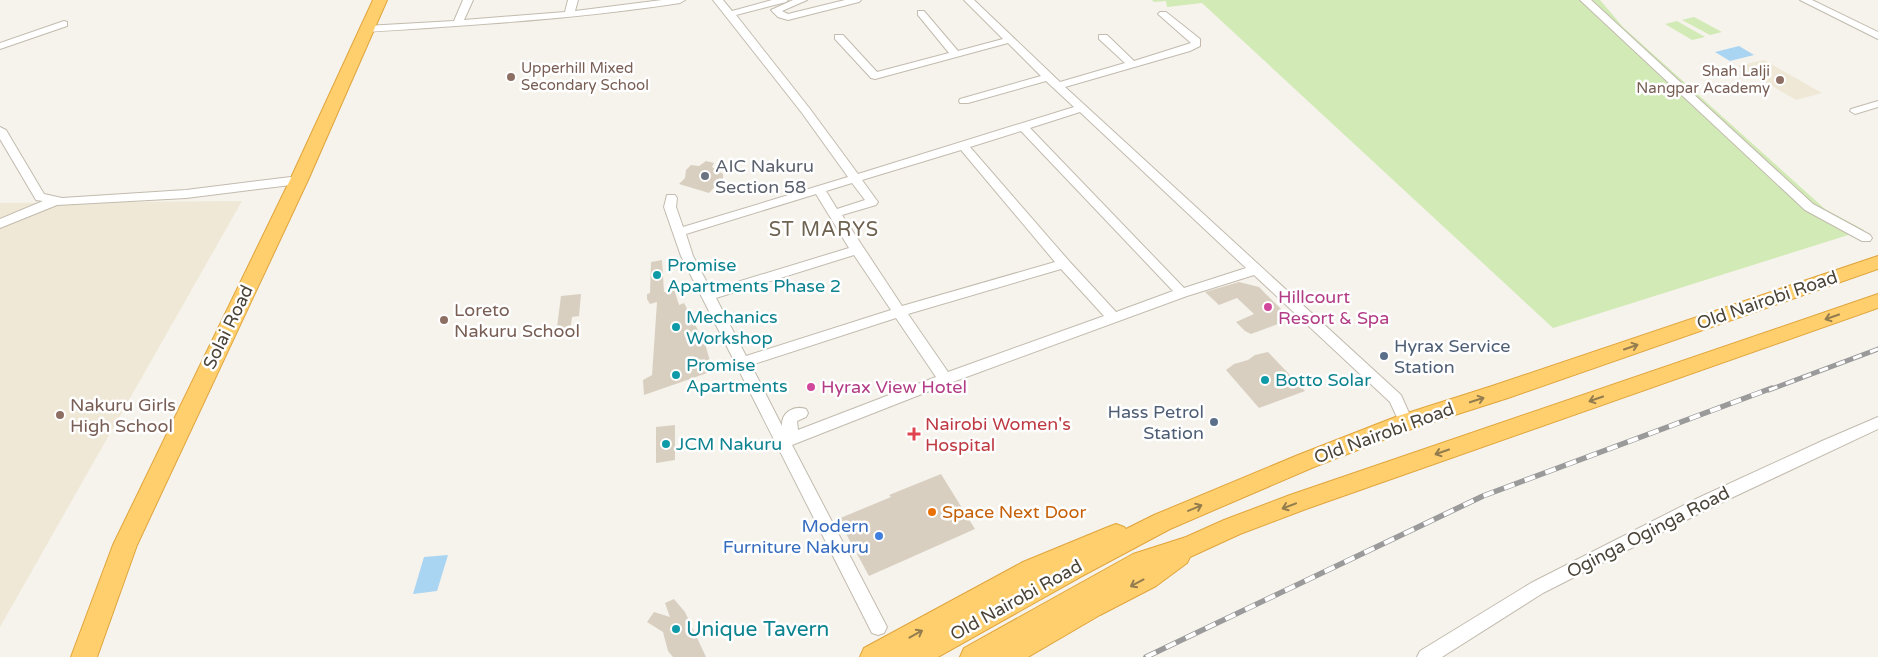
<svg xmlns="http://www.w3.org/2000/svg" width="1878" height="657" font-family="'Varela Round',sans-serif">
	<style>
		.education { fill: #efe8d6 }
		.green { fill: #d2eab5 }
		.water { fill: #a9d4f2 }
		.building { fill: #d8cfc1 }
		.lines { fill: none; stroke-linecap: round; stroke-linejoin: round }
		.minor-casing { stroke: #c2bbae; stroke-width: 2 }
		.highway-casing { stroke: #e0a43c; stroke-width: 2 }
		.minor { fill: #fff; fill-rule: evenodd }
		.highway { fill: #ffcf6e; fill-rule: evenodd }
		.rail-far1-casing { stroke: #9a9a9a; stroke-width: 5 }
		.rail-casing { stroke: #9a9a9a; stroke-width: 5.5 }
		.rail-far1 { stroke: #fff; stroke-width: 3; stroke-dasharray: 9; stroke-linecap: butt }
		.rail { stroke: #fff; stroke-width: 4; stroke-dasharray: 11; stroke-linecap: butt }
		.oneway { stroke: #937c4e }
		.education-dot { fill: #8d6e63; stroke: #fff; stroke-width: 2 }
		.worship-dot { fill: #6b7280; stroke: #fff; stroke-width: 2 }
		.culture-dot { fill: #0f9aa8; stroke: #fff; stroke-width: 2 }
		.hotel-dot { fill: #d1479c; stroke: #fff; stroke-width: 2 }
		.service-dot { fill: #5c6f8a; stroke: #fff; stroke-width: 2 }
		.health-dot { fill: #e0444e; stroke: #fff; stroke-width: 2 }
		.food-dot { fill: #e8710a; stroke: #fff; stroke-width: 2 }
		.shop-dot { fill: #3f7fe0; stroke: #fff; stroke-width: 2 }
		.labels { text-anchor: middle; stroke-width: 5; stroke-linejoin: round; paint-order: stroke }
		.far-education-label { font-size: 15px; fill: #785e54; stroke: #fff; text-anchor: start }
		.worship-label { font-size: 18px; fill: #5b616d; stroke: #fff; text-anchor: start }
		.culture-label { font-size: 18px; fill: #0d838f; stroke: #fff; text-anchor: start }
		.hotel-label { font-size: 18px; fill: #b23c85; stroke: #fff; text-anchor: start }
		.street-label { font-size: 18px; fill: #4b4439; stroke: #fff }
		.education-label { font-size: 18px; fill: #785e54; stroke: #fff; text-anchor: start }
		.service-label { font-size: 18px; fill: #4e5e75; stroke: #fff; text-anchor: start }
		.health-label { font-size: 18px; fill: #be3a42; stroke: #fff; text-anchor: start }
		.food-label { font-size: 18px; fill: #c56008; stroke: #fff; text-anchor: start }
		.shop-label { font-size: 18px; fill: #366cbe; stroke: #fff; text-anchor: end }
		.quarter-label { font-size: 20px; letter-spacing: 1px; fill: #6e6250; stroke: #fff }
		.near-culture-label { font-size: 21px; fill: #0d838f; stroke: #fff; text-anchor: start }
	</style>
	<rect width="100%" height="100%" fill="#f6f3ec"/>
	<!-- education -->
	<g class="education">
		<polygon points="1764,60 1822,93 1796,100 1738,66"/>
		<polygon points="242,201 0,627 0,203"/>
	</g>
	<!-- green -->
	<g class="green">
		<polygon points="1152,0 1600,0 1623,27 1825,209 1864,230 1553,328 1202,3 1167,7 1166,1 1154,2"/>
		<polygon points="1694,17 1722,32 1710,35 1682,20"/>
		<polygon points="1677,21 1705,37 1692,40 1665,24"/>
	</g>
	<!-- water -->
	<g class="water">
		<polygon points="1739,46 1754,55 1730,61 1715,52"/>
		<polygon points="448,555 437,591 413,594 424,557"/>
	</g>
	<!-- building -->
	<g class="building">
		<polygon points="706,161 714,163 712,167 723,174 723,178 709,193 679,184 685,178 686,170 691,165 699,166"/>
		<polygon points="662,260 664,292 674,289 679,305 684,303 705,344 713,371 644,395 643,380 652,375 657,302 650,304 647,299 647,294 650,293 651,262"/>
		<polygon points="1239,282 1259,287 1291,319 1251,334 1245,331 1236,322 1254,314 1237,298 1219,305 1205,292"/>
		<polygon points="581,294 579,316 572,317 570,333 556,335 561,296"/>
		<polygon points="1268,352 1305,391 1259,408 1226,370 1234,364 1248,360 1255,355"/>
		<polygon points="675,425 675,460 656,463 656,427"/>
		<polygon points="941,474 975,529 869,576 838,519 891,497 889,495"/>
		<polygon points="674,599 685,612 706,657 673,657 668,651 663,632 647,622 654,612 670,617 665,603"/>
	</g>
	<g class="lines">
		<!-- minor casing -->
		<g class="minor-casing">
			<g id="minor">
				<path d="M463,0h10l-9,20 101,-8 3,-12h10l-3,11 87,-11h23l-5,3c-104,16 -209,22 -314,29l-5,-3 5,-3 88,-5z"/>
				<path d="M713,0h10l9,11 40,-11h16l-2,2 -50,13 74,94 48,65 216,-67 -28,-26 -78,22h-8l-1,-2 1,-2 81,-23 -33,-33 -133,36 -4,-1 -36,-39v-4h8l34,37 72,-19 -31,-38v-4h6l34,40 45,-12 -39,-39h10l86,82 65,-19 -26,-24v-4h8l27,26 57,-18 -33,-29 2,-2h6l34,27v7l-10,5 -125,36 336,308 12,27 -2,4 -5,2 -5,-2 -11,-24 -136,-127 -67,21 -237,87 -158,62 95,182 -3,6 -6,2 -6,-2 -191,-377 -17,-49 3,-12h8l2,3 -1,9 7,20 165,-50 -46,-64zM1080,112l166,156 -62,20 -154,-160zM1021,131l152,160 -57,21 -47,-51 -99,-114zM961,150l94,112 -153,44 -60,-91 34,-10 2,-3 -16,-22zM852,183l13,17 -28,9 -11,-18zM816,194l33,54 -138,42 -18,-34 -7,-22zM854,255l37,55 -145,46 -30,-58zM1061,269l43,47 -156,56 -40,-58zM896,318l40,59 -138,53 -1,-9 9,-4 2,-4 -2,-4c-12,-4 -25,3 -24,17l-31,-61z"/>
				<polygon points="793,0 807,0 782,11 788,14 845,0 861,0 859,2 788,20 778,17 771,10"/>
				<polygon points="1580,0 1591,0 1813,204 1870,235 1872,238 1870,241 1862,241 1805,210"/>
				<polygon points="1800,0 1812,0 1878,32 1878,39"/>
				<polygon points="64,21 67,22 67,26 0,49 0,43"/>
				<polygon points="1878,101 1878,107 1855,114 1850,111 1851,109"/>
				<polygon points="0,127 6,130 44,194 62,198 186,190 299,176 305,180 299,184 186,198 57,205 0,228 0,219 43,201 36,200 0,139"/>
				<polygon points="1878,417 1878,429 1710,508 1543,593 1442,657 1417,657 1420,651 1531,583 1698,498 1822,441"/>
			</g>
		</g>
		<!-- highway casing -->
		<g class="highway-casing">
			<g id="highway">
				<polygon points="373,0 387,0 308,180 137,545 97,657 71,657 113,545 290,180"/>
				<polygon points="1878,256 1878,269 1508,398 1414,428 1314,467 1170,529 1082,576 938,657 860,657 864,648 1023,562 1108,527 1116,524 1124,527 1126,529 1154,515 1298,455 1398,416 1492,386"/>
				<polygon points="1878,294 1878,308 1306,509 1240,534 1190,557 1187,563 1156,586 1100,615 1028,657 960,657 964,648 1133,554 1186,537 1224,520 1290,495"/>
			</g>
		</g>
		<!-- minor -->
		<use href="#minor" class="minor"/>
		<!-- highway -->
		<use href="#highway" class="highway"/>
		<!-- rail-far1 casing -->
		<g class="rail-far1-casing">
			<polyline id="rail-far1" points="1769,390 1878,349"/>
		</g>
		<!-- rail casing -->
		<g class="rail-casing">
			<polyline id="rail" points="1146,657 1483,496 1772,388"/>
		</g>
		<!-- rail-far1 -->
		<use href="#rail-far1" class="rail-far1"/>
		<!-- rail -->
		<use href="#rail" class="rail"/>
	</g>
	<!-- one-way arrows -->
	<defs><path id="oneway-shaft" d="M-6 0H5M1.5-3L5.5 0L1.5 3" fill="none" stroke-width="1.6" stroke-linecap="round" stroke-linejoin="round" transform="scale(1.25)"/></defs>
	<g class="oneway">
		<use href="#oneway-shaft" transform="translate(1832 317) rotate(161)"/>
		<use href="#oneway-shaft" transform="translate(1631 347) rotate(-19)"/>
		<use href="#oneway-shaft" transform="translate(1596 399) rotate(161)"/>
		<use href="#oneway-shaft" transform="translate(1477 400) rotate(-18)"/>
		<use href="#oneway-shaft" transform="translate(1442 452) rotate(161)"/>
		<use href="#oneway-shaft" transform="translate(1289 506) rotate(159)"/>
		<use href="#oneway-shaft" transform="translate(1195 508) rotate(-23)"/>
		<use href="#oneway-shaft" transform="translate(1137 583) rotate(152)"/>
		<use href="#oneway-shaft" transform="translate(916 634) rotate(-29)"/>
	</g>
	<!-- markers -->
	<g class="education-dot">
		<circle cx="511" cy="77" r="5"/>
		<circle cx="1780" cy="80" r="5"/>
		<circle cx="444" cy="320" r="5"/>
		<circle cx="60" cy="415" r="5"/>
	</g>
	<circle class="worship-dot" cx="705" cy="176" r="5"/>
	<g class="culture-dot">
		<circle cx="657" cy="275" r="5"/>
		<circle cx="676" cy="327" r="5"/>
		<circle cx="676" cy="375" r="5"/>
		<circle cx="1265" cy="380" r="5"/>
		<circle cx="666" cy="444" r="5"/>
		<circle cx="676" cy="629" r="5"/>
	</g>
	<g class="hotel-dot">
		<circle cx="1268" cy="307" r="5"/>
		<circle cx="811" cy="387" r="5"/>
	</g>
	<g class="service-dot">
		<circle cx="1384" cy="356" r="5"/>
		<circle cx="1214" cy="422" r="5"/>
	</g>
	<path class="health-dot" d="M911.5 426.5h5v5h5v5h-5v5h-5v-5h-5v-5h5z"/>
	<circle class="food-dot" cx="932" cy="512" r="5"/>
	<circle class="shop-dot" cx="879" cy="536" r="5"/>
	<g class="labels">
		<!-- far-education labels -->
		<g class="far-education-label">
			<text x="521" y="73">Upperhill Mixed<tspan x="521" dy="17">Secondary School</tspan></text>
			<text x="1770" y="76" text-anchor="end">Shah Lalji<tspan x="1770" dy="17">Nangpar Academy</tspan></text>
		</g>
		<!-- worship labels -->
		<g class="worship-label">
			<text x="715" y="172">AIC Nakuru<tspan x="715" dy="21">Section 58</tspan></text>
		</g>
		<!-- culture labels -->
		<g class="culture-label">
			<text x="667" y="271">Promise<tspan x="667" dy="21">Apartments Phase 2</tspan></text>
			<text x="686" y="323">Mechanics<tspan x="686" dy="21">Workshop</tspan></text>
			<text x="686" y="371">Promise<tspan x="686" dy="21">Apartments</tspan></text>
			<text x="1275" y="386">Botto Solar</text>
			<text x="676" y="450">JCM Nakuru</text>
		</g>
		<!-- hotel labels -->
		<g class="hotel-label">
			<text x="1278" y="303">Hillcourt<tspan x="1278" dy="21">Resort &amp; Spa</tspan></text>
			<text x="821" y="393">Hyrax View Hotel</text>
		</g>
		<!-- street labels -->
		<g class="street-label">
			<text transform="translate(1767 300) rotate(-19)" y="6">Old Nairobi Road</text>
			<text transform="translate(228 327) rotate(-64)" y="6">Solai Road</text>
			<text transform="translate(1384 433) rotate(-20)" y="6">Old Nairobi Road</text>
			<text transform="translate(1648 532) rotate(-27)" y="6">Oginga Oginga Road</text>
			<text transform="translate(1016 600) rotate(-29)" y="6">Old Nairobi Road</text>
		</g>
		<!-- education labels -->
		<g class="education-label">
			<text x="454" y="316">Loreto<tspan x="454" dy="21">Nakuru School</tspan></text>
			<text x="70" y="411">Nakuru Girls<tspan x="70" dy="21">High School</tspan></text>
		</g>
		<!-- service labels -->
		<g class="service-label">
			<text x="1394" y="352">Hyrax Service<tspan x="1394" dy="21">Station</tspan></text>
			<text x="1204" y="418" text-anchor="end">Hass Petrol<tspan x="1204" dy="21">Station</tspan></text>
		</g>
		<!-- health labels -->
		<g class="health-label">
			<text x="925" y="430">Nairobi Women's<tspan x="925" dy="21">Hospital</tspan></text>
		</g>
		<!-- food labels -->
		<g class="food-label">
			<text x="942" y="518">Space Next Door</text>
		</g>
		<!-- shop labels -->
		<g class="shop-label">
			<text x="869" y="532">Modern<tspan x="869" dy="21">Furniture Nakuru</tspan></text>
		</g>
		<!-- quarter labels -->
		<g class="quarter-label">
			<text x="824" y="236">ST MARYS</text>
		</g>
		<!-- near-culture labels -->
		<g class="near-culture-label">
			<text x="686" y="636">Unique Tavern</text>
		</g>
	</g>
</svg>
